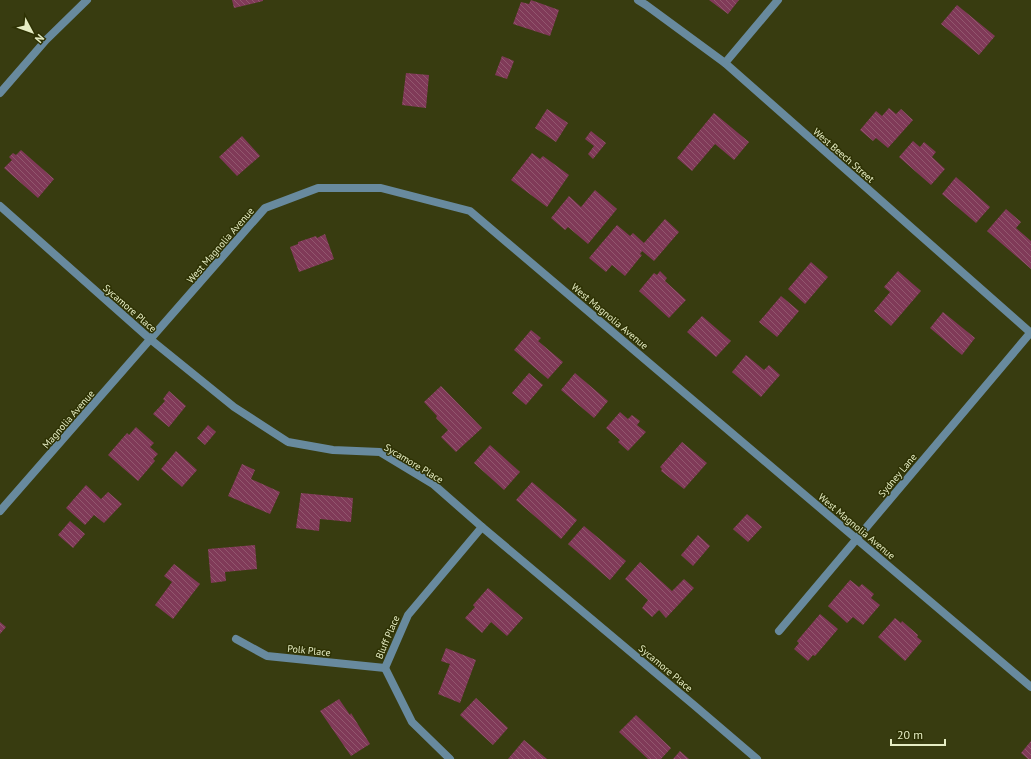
<svg xmlns="http://www.w3.org/2000/svg" width="1031" height="759" font-family="'PT Sans',sans-serif">
	<style>
		.building { fill: url(#building-back-hatch) }
		.lines { fill: none; stroke-linecap: round; stroke-linejoin: round }
		.street { stroke: #688a9e; stroke-width: 8 }
		.labels { text-anchor: middle; stroke-width: 3; stroke-linejoin: round; paint-order: stroke }
		.street-label { font-size: 10px; fill: #e6edc4; stroke: #2e3204 }
	</style>
	<defs>
		<pattern id="building-back-hatch" width="6" height="6" patternUnits="userSpaceOnUse"><rect width="6" height="6" fill="#803a58"/><path d="M-1 5l2 2M0 0l6 6M5-1l2 2" fill="none" stroke="#92576e"/></pattern>
	</defs>
	<rect width="100%" height="100%" fill="#383c10"/>
	<!-- building -->
	<g class="building">
		<polygon points="232,0 263,0 263,1 234,8"/>
		<polygon points="531,0 559,10 550,36 513,24 521,2 529,4"/>
		<polygon points="709,0 739,0 728,14"/>
		<polygon points="957,5 995,36 979,55 941,24"/>
		<polygon points="502,56 514,61 507,79 495,75"/>
		<polygon points="406,73 429,75 426,108 402,105"/>
		<polygon points="889,108 896,114 901,109 913,120 888,148 876,138 873,141 860,130 876,111 882,116"/>
		<polygon points="547,109 568,123 556,142 535,128"/>
		<polygon points="714,113 749,142 734,160 715,144 692,171 677,158"/>
		<polygon points="591,131 606,143 593,159 588,154 594,146 585,139"/>
		<polygon points="242,136 260,156 237,176 219,157"/>
		<polygon points="913,141 920,147 924,142 936,152 932,157 945,169 931,185 899,157"/>
		<polygon points="21,150 54,179 38,198 4,168 12,160 9,157 13,153 16,155"/>
		<polygon points="532,153 540,159 543,156 569,175 547,207 511,180"/>
		<polygon points="956,177 990,207 976,223 942,194"/>
		<polygon points="595,190 617,209 588,244 568,227 565,230 551,218 569,196 581,207"/>
		<polygon points="1006,209 1021,222 1016,228 1031,241 1031,269 987,231"/>
		<polygon points="665,219 679,232 654,261 642,251 640,254 642,255 625,276 612,265 606,272 589,258 617,225 630,236 633,233 644,243"/>
		<polygon points="325,234 334,259 299,272 290,247 298,244 298,242 316,236 317,238"/>
		<polygon points="811,262 828,277 805,304 788,289"/>
		<polygon points="660,271 667,278 665,281 686,300 669,318 639,291 654,273 657,275"/>
		<polygon points="898,271 921,291 891,326 874,311 890,292 884,287"/>
		<polygon points="781,296 799,311 777,337 759,322"/>
		<polygon points="943,312 975,338 962,355 930,328"/>
		<polygon points="702,316 731,341 716,357 687,332"/>
		<polygon points="531,330 541,338 538,341 563,362 548,379 514,350"/>
		<polygon points="746,355 764,370 769,365 780,375 761,397 732,372"/>
		<polygon points="529,373 543,385 526,405 512,393"/>
		<polygon points="575,373 608,401 594,418 561,390"/>
		<polygon points="441,386 482,428 456,452 441,437 448,430 436,418 437,416 424,402"/>
		<polygon points="169,391 186,406 169,427 153,414 165,401 163,399"/>
		<polygon points="620,412 628,419 632,415 640,421 637,425 646,432 628,451 618,442 620,440 606,428"/>
		<polygon points="208,425 216,432 205,445 197,438"/>
		<polygon points="136,427 154,443 150,447 158,454 153,459 155,461 138,481 108,455 127,433 129,435"/>
		<polygon points="682,442 707,463 684,489 661,471 662,469 660,467"/>
		<polygon points="490,445 520,472 504,490 474,463"/>
		<polygon points="176,451 197,470 182,487 161,469"/>
		<polygon points="242,464 255,470 251,479 280,492 270,514 228,496"/>
		<polygon points="532,482 577,520 561,539 516,500"/>
		<polygon points="86,485 101,499 108,492 122,504 104,523 94,515 85,525 66,508"/>
		<polygon points="301,493 353,498 351,522 320,519 319,531 296,528"/>
		<polygon points="747,514 762,527 748,542 733,529"/>
		<polygon points="70,521 85,534 73,548 58,535"/>
		<polygon points="584,526 626,561 610,580 568,544"/>
		<polygon points="698,535 710,546 693,566 681,555"/>
		<polygon points="255,545 257,569 225,572 226,581 211,583 208,549"/>
		<polygon points="640,562 672,591 684,579 694,588 666,618 659,610 652,617 642,608 648,600 625,579"/>
		<polygon points="174,564 200,584 173,619 155,605 172,582 164,576"/>
		<polygon points="850,580 859,587 862,584 874,594 871,598 880,605 863,625 853,617 847,623 828,606"/>
		<polygon points="488,588 523,618 507,636 491,622 482,633 465,618 475,607 473,605"/>
		<polygon points="820,614 838,629 815,656 813,655 808,661 794,649 799,643 797,641"/>
		<polygon points="895,618 901,623 902,621 918,635 917,637 922,641 905,661 878,637"/>
		<polygon points="0,622 6,627 0,634"/>
		<polygon points="446,648 476,660 460,703 438,694 450,664 441,661"/>
		<polygon points="476,698 508,728 493,745 460,715"/>
		<polygon points="339,699 350,715 351,713 370,744 351,756 320,711"/>
		<polygon points="636,715 671,748 661,759 648,759 619,732"/>
		<polygon points="524,740 547,759 508,759"/>
		<polygon points="1031,741 1031,759 1028,759 1021,753"/>
		<polygon points="680,751 689,759 673,759"/>
	</g>
	<g class="lines">
		<!-- street -->
		<g class="street">
			<polyline points="638,0 646,5 725,63 1031,333"/>
			<polyline points="725,63 778,0"/>
			<polyline points="0,93 46,40 87,0"/>
			<polyline points="0,206 150,339 234,407 288,442 333,450 380,452 433,484 482,527 695,706 757,759"/>
			<polyline points="0,511 265,208 318,188 381,188 470,211 1031,687"/>
			<polyline points="779,631 1031,332"/>
			<polyline points="236,639 267,656 385,668"/>
			<polyline points="385,668 408,615 482,527"/>
			<polyline points="385,668 412,722 450,759"/>
		</g>
	</g>
	<g class="labels">
		<!-- street labels -->
		<g class="street-label">
			<text transform="translate(844 155) rotate(41)" y="4">West Beech Street</text>
			<text transform="translate(220 245) rotate(-49)" y="4">West Magnolia Avenue</text>
			<text transform="translate(130 308) rotate(41)" y="4">Sycamore Place</text>
			<text transform="translate(610 316) rotate(40)" y="4">West Magnolia Avenue</text>
			<text transform="translate(68 419) rotate(-49)" y="4">Magnolia Avenue</text>
			<text transform="translate(414 463) rotate(31)" y="4">Sycamore Place</text>
			<text transform="translate(897 475) rotate(-50)" y="4">Sydney Lane</text>
			<text transform="translate(857 526) rotate(40)" y="4">West Magnolia Avenue</text>
			<text transform="translate(387 637) rotate(-67)" y="4">Bluff Place</text>
			<text transform="translate(309 650) rotate(6)" y="4">Polk Place</text>
			<text transform="translate(666 668) rotate(40)" y="4">Sycamore Place</text>
		</g>
	</g>
	<!-- north arrow -->
	<g transform="translate(32 32) rotate(131)" stroke="#2e3204" stroke-width="3" paint-order="stroke">
	<path d="M0-3L7 15L0 10L-7 15Z" fill="#e6edc4"/>
	<text y="-6" font-size="11" font-weight="bold" text-anchor="middle" fill="#e6edc4">N</text>
	</g>
	<!-- scale -->
	<path d="M891 739v6h54v-6" fill="none" stroke="#e6edc4" stroke-width="2"/>
	<text x="897" y="739" font-size="12" fill="#e6edc4" stroke="#2e3204" stroke-width="3" paint-order="stroke">20 m</text>
</svg>
